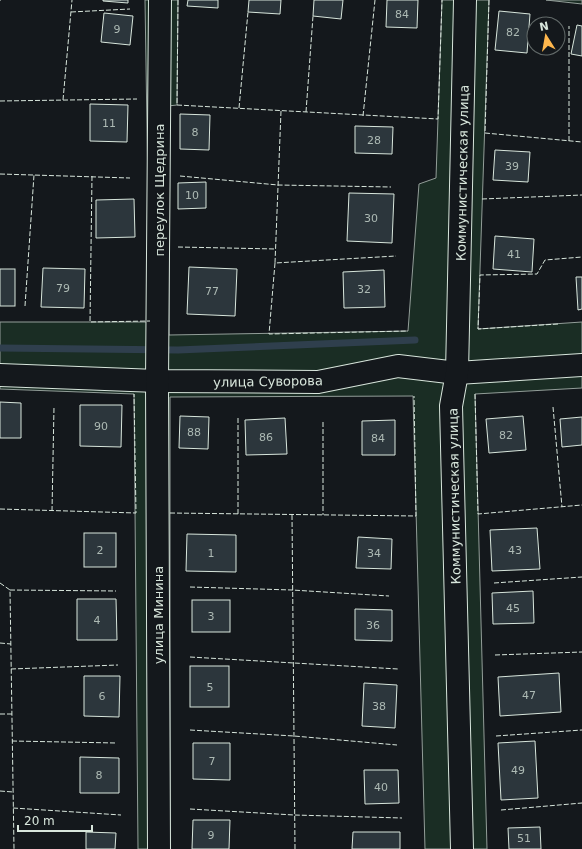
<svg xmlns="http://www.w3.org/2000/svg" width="582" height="849" font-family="'DejaVu Sans',sans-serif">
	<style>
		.green { fill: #1a2d24; stroke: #939e99 }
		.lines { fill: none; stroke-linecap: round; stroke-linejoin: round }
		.stream { stroke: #2f3f4d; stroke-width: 7 }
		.building { fill: #2c363c; stroke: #d8e6dc }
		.minor-casing { stroke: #d8e6dc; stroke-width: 24 }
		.minor { stroke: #14181c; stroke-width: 22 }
		.fence { stroke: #d8e6dc; stroke-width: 1; stroke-dasharray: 5 2; stroke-linecap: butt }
		.labels { text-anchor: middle; stroke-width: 3; stroke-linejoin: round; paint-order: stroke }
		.number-label { font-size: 11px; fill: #adbab4 }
		.street-label { font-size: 13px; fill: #d8e6dc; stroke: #14181c }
	</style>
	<rect width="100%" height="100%" fill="#14181c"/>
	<!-- green -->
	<g class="green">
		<polygon points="145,0 156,0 151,373 0,367 0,322 150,322"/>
		<polygon points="164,0 178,0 177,105 168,106 169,335 408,331 419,184 436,178 442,0 458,0 454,366 320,376 167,374"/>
		<polygon points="471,0 489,0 478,329 582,322 582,357 463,365"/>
		<polygon points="546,0 582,0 582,4"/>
		<polygon points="399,371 450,379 456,849 425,849 413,396 170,397 170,849 163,849 163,387"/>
		<polygon points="582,372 582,388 475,394 487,849 470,849 459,406 463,379"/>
		<polygon points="0,380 150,386 153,849 138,849 134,394 0,389"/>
	</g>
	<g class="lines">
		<!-- stream -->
		<polyline class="stream" points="0,348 178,350 415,340"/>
	</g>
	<!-- building -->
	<g class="building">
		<polygon points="103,0 128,0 128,3 103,1"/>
		<polygon points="188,0 218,0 218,8 187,6"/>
		<polygon points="249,0 281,0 280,14 248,12"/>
		<polygon points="314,0 343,0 341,19 313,16"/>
		<polygon points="387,0 418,0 417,28 386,27"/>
		<polygon points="499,11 530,14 527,53 495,50"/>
		<polygon points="104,13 133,16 130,45 101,42"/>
		<polygon points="577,25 582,26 582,56 571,54"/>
		<polygon points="90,104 128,105 127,142 90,141"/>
		<polygon points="180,114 210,115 209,150 180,149"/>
		<polygon points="355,126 393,127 392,154 355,153"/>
		<polygon points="495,150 530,152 528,182 493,180"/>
		<polygon points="206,182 206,208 178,209 178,183"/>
		<polygon points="349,193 394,194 392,243 347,241"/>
		<polygon points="134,199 135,237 96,238 96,200"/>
		<polygon points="495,236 534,239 532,272 493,269"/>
		<polygon points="189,267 237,269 235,316 187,314"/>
		<polygon points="43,268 85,269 84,308 41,307"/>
		<rect x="0" y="269" width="15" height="37"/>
		<polygon points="384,270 385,307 344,308 343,272"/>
		<polygon points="576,277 582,277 582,309 578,310"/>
		<polygon points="0,402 21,403 21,438 0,438"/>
		<polygon points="80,405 122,405 121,447 80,446"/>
		<polygon points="180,416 209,417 208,449 179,448"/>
		<polygon points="523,416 526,450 489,453 486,419"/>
		<polygon points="582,417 582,445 562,447 560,419"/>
		<polygon points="285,418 287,454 246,455 245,420"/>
		<polygon points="395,420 395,455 362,455 362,421"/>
		<polygon points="537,528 540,569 492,571 490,530"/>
		<rect x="84" y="533" width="32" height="34"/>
		<polygon points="187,534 236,535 236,572 186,571"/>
		<polygon points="358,537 392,539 391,569 356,568"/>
		<polygon points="533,591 534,623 493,624 492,593"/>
		<polygon points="77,599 116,599 117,640 77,640"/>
		<rect x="192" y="600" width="38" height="32"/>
		<polygon points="355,609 392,610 392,641 355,640"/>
		<rect x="190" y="666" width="39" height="41"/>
		<polygon points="559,673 561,712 500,716 498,677"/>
		<polygon points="84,676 120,676 119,717 84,716"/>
		<polygon points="364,683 397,685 395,728 362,726"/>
		<polygon points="535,741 538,798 501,800 498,743"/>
		<polygon points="193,743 230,743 230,780 193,779"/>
		<polygon points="80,757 119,758 119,793 80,793"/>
		<polygon points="364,770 398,770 399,803 365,804"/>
		<polygon points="193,820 230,820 229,849 192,849"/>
		<polygon points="540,827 541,849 509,849 508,828"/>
		<polygon points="86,832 116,833 115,849 86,849"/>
		<polygon points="353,832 400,832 400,849 352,849"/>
	</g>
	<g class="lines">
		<!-- minor casing -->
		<g class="minor-casing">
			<g id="minor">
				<polyline points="0,375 157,381 318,382 398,366 457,373 582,365"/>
				<polyline points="159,849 157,381 160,0"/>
				<polyline points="462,849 451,406 457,373 465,0"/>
			</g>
		</g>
		<!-- minor -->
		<use href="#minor" class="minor"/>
		<!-- fence -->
		<g class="fence">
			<polyline points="178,0 177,105 438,119 442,0"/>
			<polyline points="489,0 485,133 582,142"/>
			<polyline points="0,1 0,0"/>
			<polyline points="71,12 130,9"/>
			<polyline points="63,100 72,0"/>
			<polyline points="0,101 137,99"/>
			<polyline points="239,108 248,12"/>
			<polyline points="281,111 275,263 396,256"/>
			<polyline points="306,112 313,16"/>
			<polyline points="363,116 375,0"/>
			<polyline points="569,141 569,26"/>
			<polyline points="0,174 130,178"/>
			<polyline points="92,176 90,322 150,321"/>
			<polyline points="180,176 278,185 391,187"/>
			<polyline points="482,199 582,195"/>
			<polyline points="178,247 276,249"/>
			<polyline points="275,263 269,334 408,331"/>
			<polyline points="25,306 34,175"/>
			<polyline points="558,324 478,329 480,275 537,274 545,260 582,257"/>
			<polyline points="475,394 478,514 582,505"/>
			<polyline points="553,407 562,507"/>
			<polyline points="323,422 323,515"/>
			<polyline points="0,509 136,513 134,394"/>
			<polyline points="52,511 54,407"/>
			<polyline points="170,513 416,516 414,396"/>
			<polyline points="238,514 238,417"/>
			<polyline points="292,515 295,849"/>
			<polyline points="0,583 10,590 14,849"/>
			<polyline points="494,583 582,577"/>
			<polyline points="190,587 292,590 389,596"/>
			<polyline points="10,590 116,591"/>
			<polyline points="0,643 11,644"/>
			<polyline points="495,655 582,652"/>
			<polyline points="190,657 398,669"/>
			<polyline points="11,669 118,665"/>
			<polyline points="0,714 12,714"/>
			<polyline points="190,730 294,736 397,745"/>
			<polyline points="496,736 582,730"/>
			<polyline points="12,741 116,743"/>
			<polyline points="0,791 13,792"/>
			<polyline points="13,808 121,815"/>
			<polyline points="190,809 294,815 402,818"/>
			<polyline points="501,810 582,803"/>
		</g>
	</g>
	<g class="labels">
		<!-- number labels -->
		<g class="number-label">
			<text x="402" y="18">84</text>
			<text x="117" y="33">9</text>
			<text x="513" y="36">82</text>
			<text x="109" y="127">11</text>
			<text x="195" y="136">8</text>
			<text x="374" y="144">28</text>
			<text x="512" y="170">39</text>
			<text x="192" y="199">10</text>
			<text x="371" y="222">30</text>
			<text x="514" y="258">41</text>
			<text x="63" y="292">79</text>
			<text x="364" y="293">32</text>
			<text x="212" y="295">77</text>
			<text x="101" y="430">90</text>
			<text x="194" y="436">88</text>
			<text x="506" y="439">82</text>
			<text x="266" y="441">86</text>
			<text x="378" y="442">84</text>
			<text x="100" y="554">2</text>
			<text x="515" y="554">43</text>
			<text x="211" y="557">1</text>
			<text x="374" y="557">34</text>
			<text x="513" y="612">45</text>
			<text x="211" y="620">3</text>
			<text x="97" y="624">4</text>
			<text x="373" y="629">36</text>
			<text x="210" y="691">5</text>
			<text x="529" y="699">47</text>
			<text x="102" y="700">6</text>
			<text x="379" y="710">38</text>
			<text x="212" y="765">7</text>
			<text x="518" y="774">49</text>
			<text x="99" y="779">8</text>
			<text x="381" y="791">40</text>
			<text x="211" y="839">9</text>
			<text x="524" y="842">51</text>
		</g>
		<!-- street labels -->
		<g class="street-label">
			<text transform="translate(462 173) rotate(-89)" y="5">Коммунистическая улица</text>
			<text transform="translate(159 190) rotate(-90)" y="5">переулок Щедрина</text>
			<text transform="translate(268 381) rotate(-1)" y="5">улица Суворова</text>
			<text transform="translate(454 496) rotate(-91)" y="5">Коммунистическая улица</text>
			<text transform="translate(158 615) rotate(-90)" y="5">улица Минина</text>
		</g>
	</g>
	<!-- north arrow -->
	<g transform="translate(546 36) rotate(349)"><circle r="19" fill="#14181c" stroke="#626a69"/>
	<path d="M0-3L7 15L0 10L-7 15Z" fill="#ffb74d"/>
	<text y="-6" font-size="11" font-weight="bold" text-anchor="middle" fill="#d8e6dc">N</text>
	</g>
	<!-- scale -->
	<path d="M18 825v6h74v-6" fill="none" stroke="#d8e6dc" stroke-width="2"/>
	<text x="24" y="825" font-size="12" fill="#d8e6dc" stroke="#14181c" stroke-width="3" paint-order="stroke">20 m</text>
</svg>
